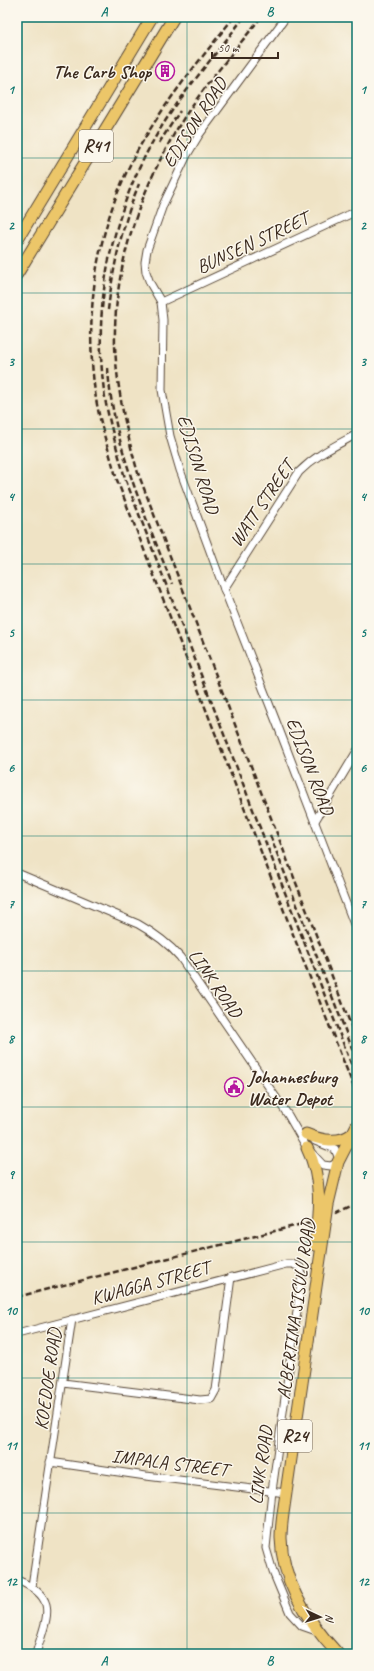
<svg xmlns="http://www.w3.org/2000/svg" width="374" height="1671" font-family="Caveat,sans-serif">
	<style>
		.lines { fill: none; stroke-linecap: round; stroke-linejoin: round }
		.minor-casing { stroke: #564637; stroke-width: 9 }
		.primary-casing { stroke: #564637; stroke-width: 13 }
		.minor { stroke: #fff; stroke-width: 7 }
		.primary { stroke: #ecc669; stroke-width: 11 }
		.rail { stroke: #3b2a1e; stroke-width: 2.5; stroke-dasharray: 6 3; stroke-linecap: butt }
		.grid { fill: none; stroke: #0f766e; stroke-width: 1; stroke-opacity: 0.55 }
		.labels { text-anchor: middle; stroke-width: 3; stroke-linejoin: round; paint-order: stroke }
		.shield { fill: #fbf7ec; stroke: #75685c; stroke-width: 1 }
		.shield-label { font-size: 18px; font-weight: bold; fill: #3b2a1e }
		.poi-label { font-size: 19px; font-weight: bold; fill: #3b2a1e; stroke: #fbf7ec; text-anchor: end }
		.street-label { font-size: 19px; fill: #3b2a1e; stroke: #fbf7ec }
		.neatline { fill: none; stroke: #0f766e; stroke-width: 1.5 }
		.grid-label { font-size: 13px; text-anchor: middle; font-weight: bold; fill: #0f766e }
	</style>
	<rect width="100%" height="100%" fill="#fbf7ec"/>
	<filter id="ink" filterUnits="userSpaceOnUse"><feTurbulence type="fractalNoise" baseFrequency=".025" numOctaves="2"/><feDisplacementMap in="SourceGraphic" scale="8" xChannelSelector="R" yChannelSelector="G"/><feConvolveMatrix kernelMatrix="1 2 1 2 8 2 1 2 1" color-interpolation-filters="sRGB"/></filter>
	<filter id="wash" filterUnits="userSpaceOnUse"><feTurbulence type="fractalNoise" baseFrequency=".012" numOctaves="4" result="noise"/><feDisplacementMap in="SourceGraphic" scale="16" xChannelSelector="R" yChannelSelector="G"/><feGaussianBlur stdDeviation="0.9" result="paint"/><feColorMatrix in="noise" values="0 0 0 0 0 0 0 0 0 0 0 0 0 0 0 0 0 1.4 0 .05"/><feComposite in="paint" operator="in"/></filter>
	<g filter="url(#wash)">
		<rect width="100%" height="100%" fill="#efe3c5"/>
	</g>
	<g filter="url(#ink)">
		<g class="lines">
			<!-- minor casing -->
			<g class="minor-casing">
				<g id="minor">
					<polyline points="286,17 199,135 187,155 163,205 147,250 145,262 146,272 150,283 161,302 163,320 162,390 170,436 180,470 224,589 279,729 357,932"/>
					<polyline points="161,302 357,211"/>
					<path d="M224,589l75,-117c18,-18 36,-26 58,-38"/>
					<polyline points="315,821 357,751"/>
					<path d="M17,873l121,51c16,9 30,19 42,33l108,158 19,33 16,17 8,1 7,-4"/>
					<polyline points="315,1141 335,1149 339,1159"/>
					<polyline points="17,1334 286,1264 292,1264 300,1267 302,1275 272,1491 266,1548 273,1572 290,1613 302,1626 319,1632"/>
					<polyline points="63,1383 200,1400 211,1399 216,1390 231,1277"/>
					<polyline points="50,1462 146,1476 286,1493"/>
					<path d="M17,1580c44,18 29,37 19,74"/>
					<polyline points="32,1586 72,1319"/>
				</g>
			</g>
			<!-- primary casing -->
			<g class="primary-casing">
				<g id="primary">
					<polyline points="17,240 152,17"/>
					<polyline points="17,274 174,17"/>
					<path d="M306,1134c14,6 33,10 46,0"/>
					<path d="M307,1148c16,32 12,63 8,97"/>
					<path d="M338,1654c-29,-31 -56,-72 -57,-116 0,-15 3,-30 5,-45l42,-289 10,-42 19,-37"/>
				</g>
			</g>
			<!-- minor -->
			<use href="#minor" class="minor"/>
			<!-- primary -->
			<use href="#primary" class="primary"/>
			<!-- rail -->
			<g class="rail">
				<path d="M234,17c-31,39 -63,77 -88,119 -47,76 -63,168 -51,256 4,30 14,59 22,88l186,480 54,135"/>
				<path d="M244,17c-27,36 -58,71 -82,109 -51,82 -72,183 -56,278 5,25 12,49 19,74l232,601"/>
				<path d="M261,17c-30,39 -64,76 -88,119 -36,63 -60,136 -58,210 2,43 11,86 23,127l219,568"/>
				<polyline points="159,143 180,111"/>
				<path d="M108,310c5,-43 14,-85 31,-126"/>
				<path d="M108,368c4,75 37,146 64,216"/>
				<polyline points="270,835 357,1061"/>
				<polyline points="336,1213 357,1203"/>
				<polyline points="17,1297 310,1222"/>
			</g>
		</g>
	</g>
	<!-- grid -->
	<path class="grid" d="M187,17v1637M17,158h340M17,293h340M17,429h340M17,564h340M17,700h340M17,836h340M17,971h340M17,1107h340M17,1242h340M17,1378h340M17,1513h340"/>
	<!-- icons -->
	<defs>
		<g id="building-ring" transform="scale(1)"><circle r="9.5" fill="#fbf7ec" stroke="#b5179e" stroke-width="1.5"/><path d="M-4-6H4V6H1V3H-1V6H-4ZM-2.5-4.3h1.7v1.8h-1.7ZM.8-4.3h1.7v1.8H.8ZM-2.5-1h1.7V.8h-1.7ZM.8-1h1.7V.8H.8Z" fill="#b5179e"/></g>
		<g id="civic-ring" transform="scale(1)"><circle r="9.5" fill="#fbf7ec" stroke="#b5179e" stroke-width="1.5"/><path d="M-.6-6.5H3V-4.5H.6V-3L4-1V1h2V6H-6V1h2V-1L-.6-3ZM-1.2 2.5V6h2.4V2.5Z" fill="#b5179e"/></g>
	</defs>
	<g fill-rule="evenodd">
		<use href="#building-ring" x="165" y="71"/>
		<use href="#civic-ring" x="234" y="1087"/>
	</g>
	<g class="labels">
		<!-- shield labels -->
		<g class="shield">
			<rect x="79" y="130" width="34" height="32" rx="3"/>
			<rect x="278" y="1420" width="34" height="32" rx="3"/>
		</g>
		<g class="shield-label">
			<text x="96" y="152">R41</text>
			<text x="295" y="1442">R24</text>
		</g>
		<!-- poi labels -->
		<g class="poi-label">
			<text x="151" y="78">The Carb Shop</text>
			<text x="248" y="1083" text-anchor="start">Johannesburg<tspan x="248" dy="22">Water Depot</tspan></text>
		</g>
		<!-- street labels -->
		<g class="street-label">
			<text transform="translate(194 122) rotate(-57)" y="7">EDISON ROAD</text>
			<text transform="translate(252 242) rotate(-25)" y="7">BUNSEN STREET</text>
			<text transform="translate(199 464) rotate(73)" y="7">EDISON ROAD</text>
			<text transform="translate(261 503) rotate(-56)" y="7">WATT STREET</text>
			<text transform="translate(311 766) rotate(69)" y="7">EDISON ROAD</text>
			<text transform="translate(216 983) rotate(55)" y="7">LINK ROAD</text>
			<text transform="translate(150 1282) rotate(-15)" y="7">KWAGGA STREET</text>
			<text transform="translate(295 1309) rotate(-82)" y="7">ALBERTINA SISULU ROAD</text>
			<text transform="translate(47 1379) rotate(-82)" y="7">KOEDOE ROAD</text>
			<text transform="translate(170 1462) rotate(7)" y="7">IMPALA STREET</text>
			<text transform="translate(260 1465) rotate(-82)" y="7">LINK ROAD</text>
		</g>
	</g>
	<!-- margin -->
	<rect width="374" height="1671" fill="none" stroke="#fbf7ec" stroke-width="44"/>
	<!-- north arrow -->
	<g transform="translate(320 1617) rotate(94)" stroke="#fbf7ec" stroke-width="3" paint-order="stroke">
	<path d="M0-3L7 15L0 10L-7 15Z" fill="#3b2a1e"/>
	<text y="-6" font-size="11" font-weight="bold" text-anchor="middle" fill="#3b2a1e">N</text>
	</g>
	<!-- scale -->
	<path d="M212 52v6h66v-6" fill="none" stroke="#3b2a1e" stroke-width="2"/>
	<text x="218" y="52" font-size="12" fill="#3b2a1e" stroke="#fbf7ec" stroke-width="3" paint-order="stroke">50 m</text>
	<rect x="22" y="22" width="330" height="1627" class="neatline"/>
	<g class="grid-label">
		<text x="104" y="16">A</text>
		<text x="270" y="16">B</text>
		<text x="11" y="94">1</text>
		<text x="363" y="94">1</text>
		<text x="11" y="230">2</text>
		<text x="363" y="230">2</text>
		<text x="11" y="366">3</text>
		<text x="363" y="366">3</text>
		<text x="11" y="501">4</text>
		<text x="363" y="501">4</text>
		<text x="11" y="637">5</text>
		<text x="363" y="637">5</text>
		<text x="11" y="772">6</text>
		<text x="363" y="772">6</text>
		<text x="11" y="908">7</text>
		<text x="363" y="908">7</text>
		<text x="11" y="1043">8</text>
		<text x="363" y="1043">8</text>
		<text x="11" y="1179">9</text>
		<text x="363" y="1179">9</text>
		<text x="11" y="1315">10</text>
		<text x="363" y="1315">10</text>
		<text x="11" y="1450">11</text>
		<text x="363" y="1450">11</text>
		<text x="11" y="1586">12</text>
		<text x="363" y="1586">12</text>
		<text x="104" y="1665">A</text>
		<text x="270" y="1665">B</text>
	</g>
</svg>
